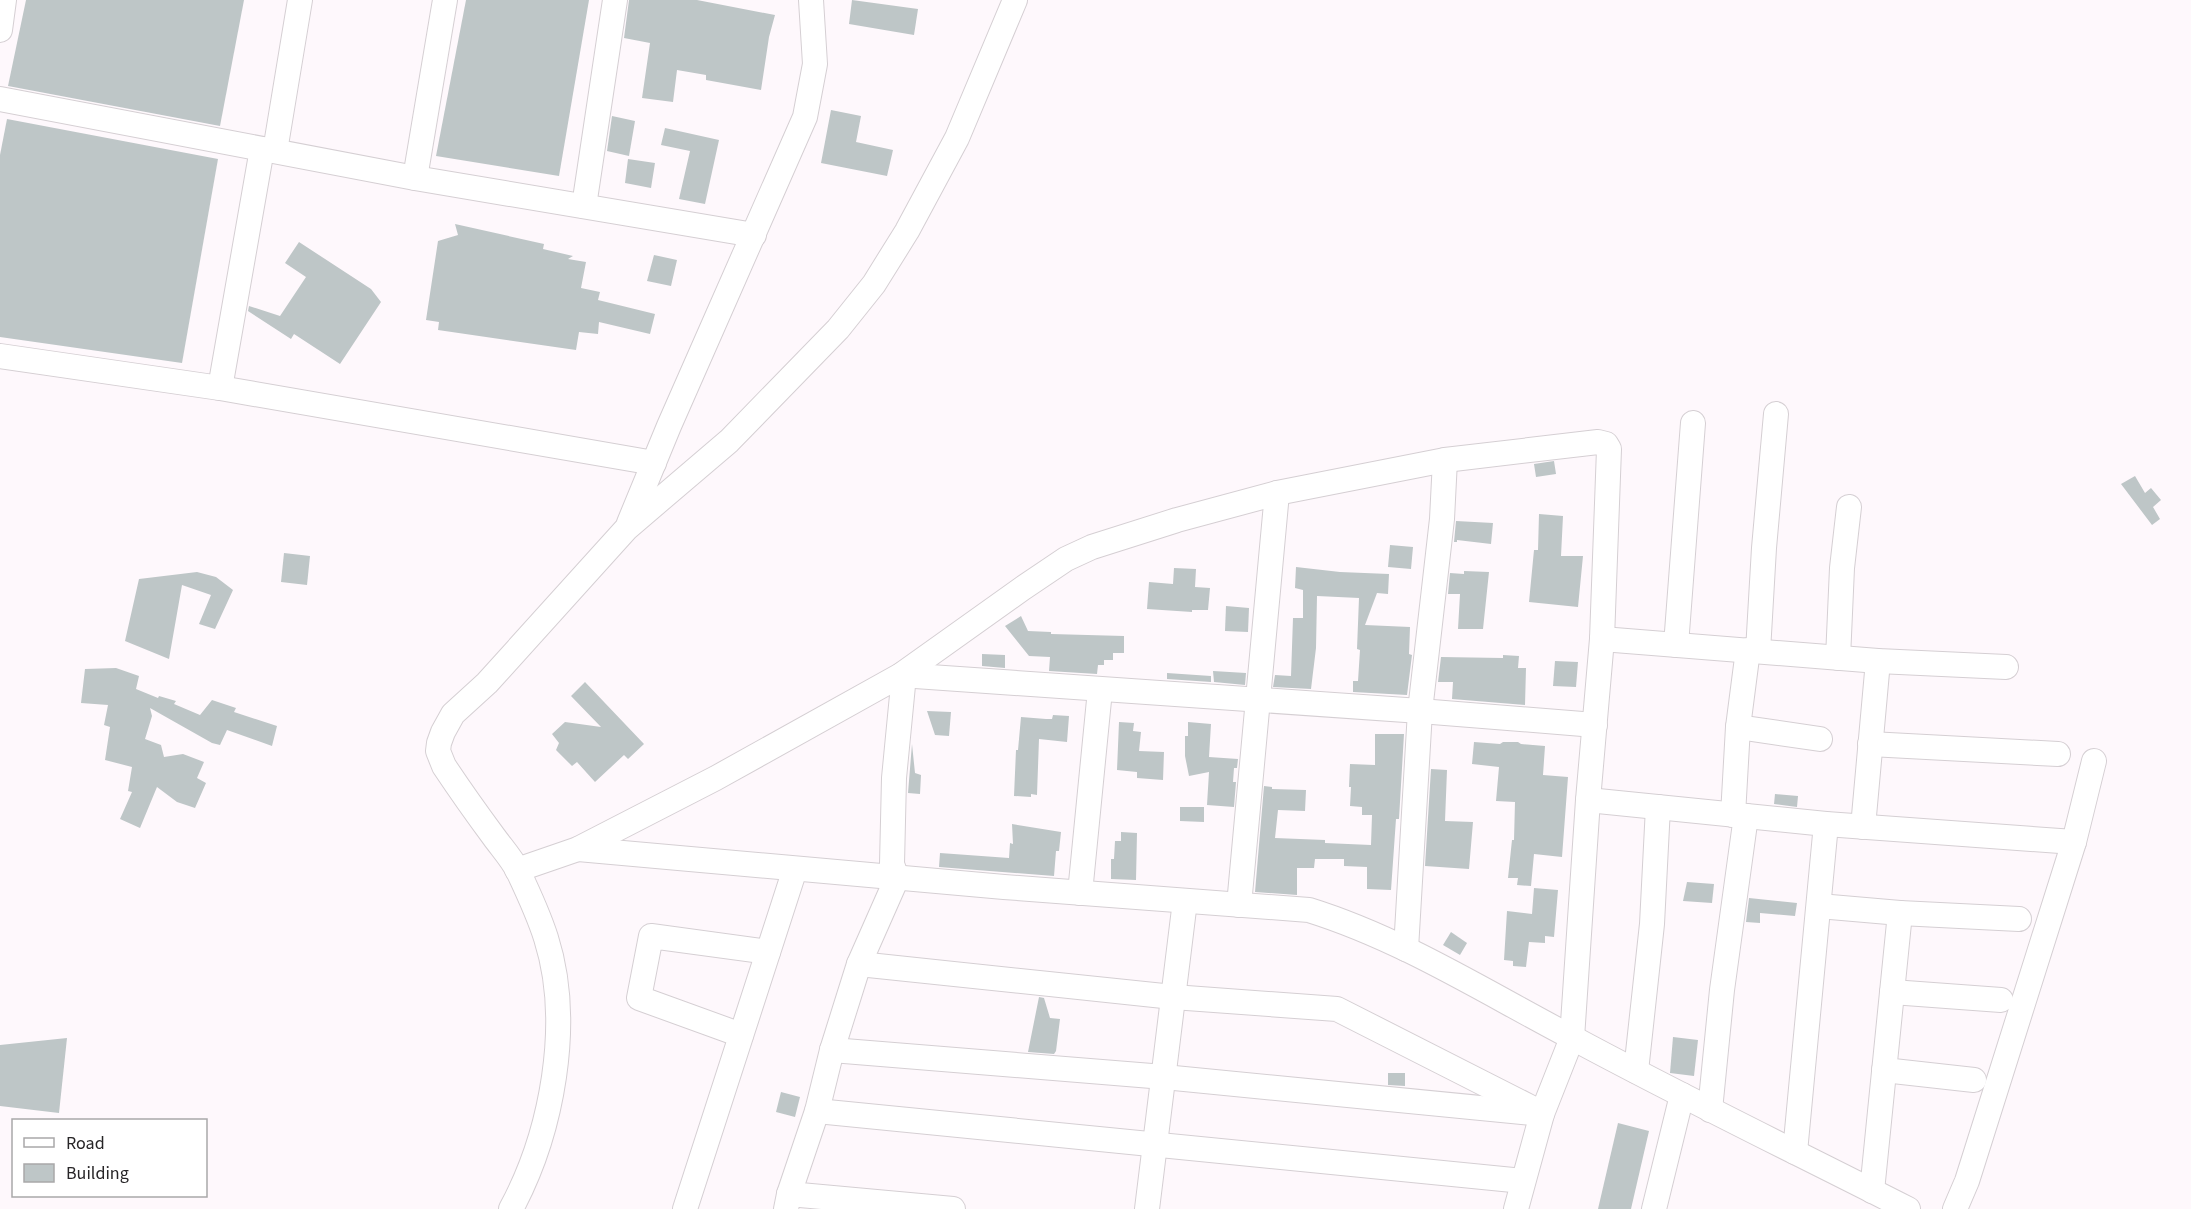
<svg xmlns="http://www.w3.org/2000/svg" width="2191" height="1209" font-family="'Source Sans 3',sans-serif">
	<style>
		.building { fill: #bec6c7 }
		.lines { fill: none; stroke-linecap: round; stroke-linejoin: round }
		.minor-casing { stroke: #d5cfd3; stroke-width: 26 }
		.minor { stroke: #fff; stroke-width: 24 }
	</style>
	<rect width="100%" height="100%" fill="#fef8fc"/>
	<!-- building -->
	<g class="building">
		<polygon points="26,0 244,0 220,126 8,86"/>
		<polygon points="466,0 589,0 559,176 436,156"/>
		<polygon points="629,0 697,0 775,15 769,37 761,90 706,80 706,75 677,70 673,102 642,98 650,43 624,38"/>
		<polygon points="852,0 918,9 914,35 849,24"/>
		<polygon points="831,110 861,116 856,142 893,150 887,176 821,163"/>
		<polygon points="612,116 635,121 629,156 607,151"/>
		<polygon points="7,119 218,159 182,363 0,337 0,155"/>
		<polygon points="665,128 719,140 705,204 679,199 690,151 661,145"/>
		<polygon points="628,159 655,163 651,188 625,183"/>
		<polygon points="455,224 544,244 543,249 573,256 568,259 586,262 581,288 600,292 598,300 655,314 650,334 599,322 598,334 579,332 576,350 438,330 439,322 426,320 438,241 458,235"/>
		<polygon points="299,242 371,289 381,302 340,364 294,334 291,339 248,311 249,306 280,316 306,277 285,263"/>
		<polygon points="654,255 677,260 671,286 647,281"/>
		<polygon points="1554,461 1556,474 1536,477 1534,464"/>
		<polygon points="2135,476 2145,493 2151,488 2161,500 2153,507 2160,519 2152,525 2121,484"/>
		<polygon points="1539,514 1563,516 1561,556 1583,556 1578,607 1529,602 1534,550 1538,550"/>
		<polygon points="1456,521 1493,523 1491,544 1457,540 1457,542 1454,542"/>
		<polygon points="1390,545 1413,547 1411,569 1388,567"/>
		<polygon points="284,553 310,556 307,585 281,582"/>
		<polygon points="1296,567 1340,572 1389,574 1388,594 1377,593 1365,625 1410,627 1409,654 1412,655 1407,695 1353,692 1353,681 1358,681 1360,650 1357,649 1359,598 1317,596 1316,648 1311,689 1273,687 1275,675 1291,676 1293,618 1303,618 1303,590 1295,588"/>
		<polygon points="1174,568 1196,569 1195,587 1210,588 1208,610 1192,610 1192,612 1147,609 1149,582 1173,584"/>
		<polygon points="1464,571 1489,572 1483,629 1458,629 1460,594 1448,594 1450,573 1464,574"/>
		<polygon points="197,572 216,577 233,590 215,629 199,624 211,595 182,585 169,659 125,641 139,579"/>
		<polygon points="1226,606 1249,608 1248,632 1225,631"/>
		<polygon points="1021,616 1028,631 1051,632 1051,634 1124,636 1124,653 1113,653 1113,660 1104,660 1104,665 1098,665 1097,674 1049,671 1050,657 1029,656 1005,626"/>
		<polygon points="982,654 1005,655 1005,668 982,666"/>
		<polygon points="1503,655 1519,656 1518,668 1526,668 1525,705 1452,699 1453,682 1438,682 1441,657 1503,658"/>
		<polygon points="1555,661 1578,662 1576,687 1553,686"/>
		<polygon points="116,668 139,676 136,689 158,698 159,696 176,701 174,704 200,715 212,700 236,708 234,712 277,726 272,746 227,730 220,745 212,743 150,708 152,716 145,739 161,745 164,757 183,754 204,762 197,778 206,783 195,808 177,802 157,787 140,828 120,819 132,792 128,791 132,767 105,760 110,727 104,725 108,705 81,703 85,669"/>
		<polygon points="1213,671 1246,673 1245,685 1214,682"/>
		<polygon points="1167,673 1211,676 1211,682 1167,679"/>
		<polygon points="585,682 644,744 628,759 624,755 595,782 577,762 572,766 556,750 559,743 552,734 565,722 601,727 571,696"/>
		<polygon points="927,711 951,712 949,736 935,735"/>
		<polygon points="1053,715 1069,716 1067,742 1039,739 1037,795 1031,794 1031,797 1014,796 1016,750 1018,750 1021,717 1046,719 1052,719"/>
		<polygon points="1119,722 1134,723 1133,731 1141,732 1139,751 1164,752 1163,780 1137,778 1137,772 1117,770"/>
		<polygon points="1188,722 1211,724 1209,757 1238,759 1237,768 1234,768 1233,782 1236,782 1234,807 1207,805 1209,772 1189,776 1185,756 1185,736 1188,736"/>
		<polygon points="1375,734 1404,734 1399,819 1396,819 1391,890 1367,889 1367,867 1344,866 1344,859 1315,859 1314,868 1297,868 1297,895 1255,892 1264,786 1272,787 1272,789 1306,790 1305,811 1278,810 1275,838 1325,840 1325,843 1371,845 1372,815 1362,815 1362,807 1350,806 1351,787 1349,787 1350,764 1375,765"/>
		<polygon points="1474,742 1500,744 1503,742 1518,742 1521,744 1545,746 1543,775 1568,777 1562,857 1534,854 1531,886 1517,885 1518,878 1508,878 1512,840 1514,840 1515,802 1496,801 1499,767 1472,764"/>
		<polygon points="912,744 915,773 921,775 920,794 908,793"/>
		<polygon points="1431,769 1447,770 1445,821 1473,822 1469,869 1425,866"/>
		<polygon points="1775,794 1798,796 1797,807 1774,804"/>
		<polygon points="1180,807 1204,807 1204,822 1180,821"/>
		<polygon points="1012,824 1061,832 1059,851 1056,851 1054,876 939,867 940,853 1009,858 1010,843 1013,844"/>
		<polygon points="1121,832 1137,833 1136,880 1111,879 1111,859 1114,859 1115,841 1121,841"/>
		<polygon points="1687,882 1714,884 1712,903 1683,901"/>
		<polygon points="1534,888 1558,890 1554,937 1545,936 1545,943 1529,942 1526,967 1513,966 1513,961 1504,960 1507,911 1532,914"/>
		<polygon points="1749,898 1797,903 1795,916 1760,913 1760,923 1746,922"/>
		<polygon points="1451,932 1467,943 1460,955 1443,945"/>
		<polygon points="1039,997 1044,998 1050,1018 1060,1019 1056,1051 1054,1054 1028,1052"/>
		<polygon points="1673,1037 1698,1040 1694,1076 1670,1073"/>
		<polygon points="67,1038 59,1113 0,1106 0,1045"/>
		<polygon points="1388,1073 1405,1073 1405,1086 1388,1085"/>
		<polygon points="781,1092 800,1097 795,1117 776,1112"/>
		<polygon points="1618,1123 1649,1131 1631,1209 1598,1209"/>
	</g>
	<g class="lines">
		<!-- minor casing -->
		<g class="minor-casing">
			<g id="minor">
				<polyline points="0,30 4,0"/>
				<polyline points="0,99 415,178 754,235"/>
				<polyline points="275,151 300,0"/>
				<polyline points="415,178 445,0"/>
				<polyline points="584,206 615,0"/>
				<polyline points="0,356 220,388 654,463"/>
				<polyline points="220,388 262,149"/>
				<polyline points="629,523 669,426 805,117 815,64 811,0"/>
				<polyline points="1602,639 1878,661 2006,667"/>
				<polyline points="1676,645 1693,423"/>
				<polyline points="1758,651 1764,548 1776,414"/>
				<polyline points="1838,658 1842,568 1849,507"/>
				<polyline points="901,675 1420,711 1595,725"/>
				<polyline points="1738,727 1820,739"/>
				<polyline points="1870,744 2058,754"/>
				<polyline points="1588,800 1826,824 2074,842"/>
				<polyline points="1733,815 1738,727 1748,650"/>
				<polyline points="1863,827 1878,661"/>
				<path d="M578,849l426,38 305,23c93,29 176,82 262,127 111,60 225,115 337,172"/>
				<polyline points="517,870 578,849 716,778 901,675 1023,588 1066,559 1092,547 1177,520 1277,493 1445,460 1598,442 1606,444 1609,449 1602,639 1588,800 1572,1038 1542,1114 1516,1209"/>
				<polyline points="1080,893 1100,690"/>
				<polyline points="1239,905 1277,493"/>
				<polyline points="1819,906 1900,913 1872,1191"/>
				<polyline points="1900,913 2019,919"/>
				<polyline points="1406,949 1420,711 1442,519 1445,460"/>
				<polyline points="859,964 1173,997 1337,1009 1530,1107"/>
				<polyline points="1892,992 2001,1000"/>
				<polyline points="741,1035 639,998 651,936 768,952"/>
				<polyline points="832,1050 1164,1077 1542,1114"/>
				<polyline points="1884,1070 1974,1080"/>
				<polyline points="1636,1071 1652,924 1658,807"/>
				<polyline points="1710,1110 1722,990 1746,816"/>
				<polyline points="817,1111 1523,1181"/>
				<polyline points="1795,1152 1826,824"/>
				<polyline points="789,1194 953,1209"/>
				<path d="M511,1209c41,-76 62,-186 35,-271 -7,-22 -18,-46 -28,-67 -6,-12 -16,-23 -24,-34 -17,-23 -34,-47 -50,-71l-6,-15 1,-8 4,-11 10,-18 34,-31 140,-155 102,-87 109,-112 36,-45 33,-53 50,-93 58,-138"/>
				<polyline points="685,1209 795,869"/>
				<polyline points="786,1209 789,1194 817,1111 832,1050 859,964 897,878 892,864 894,778 904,675"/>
				<polyline points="1147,1209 1185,901"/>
				<polyline points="1654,1209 1682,1095"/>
				<polyline points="1955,1209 1967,1181 2074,842 2094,761"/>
			</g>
		</g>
		<!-- minor -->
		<use href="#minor" class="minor"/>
	</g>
	<!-- legend -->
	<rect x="12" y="1119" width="195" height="78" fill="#ffffff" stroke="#a9a8a9" stroke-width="1.5"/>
	<rect x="24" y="1138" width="30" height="9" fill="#ffffff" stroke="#a9a8a9" stroke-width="1.5"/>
	<text x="66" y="1149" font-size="18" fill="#272527">Road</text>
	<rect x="24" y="1164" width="30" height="18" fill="#bec6c7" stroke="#a9a8a9" stroke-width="1.5"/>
	<text x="66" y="1179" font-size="18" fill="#272527">Building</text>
</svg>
